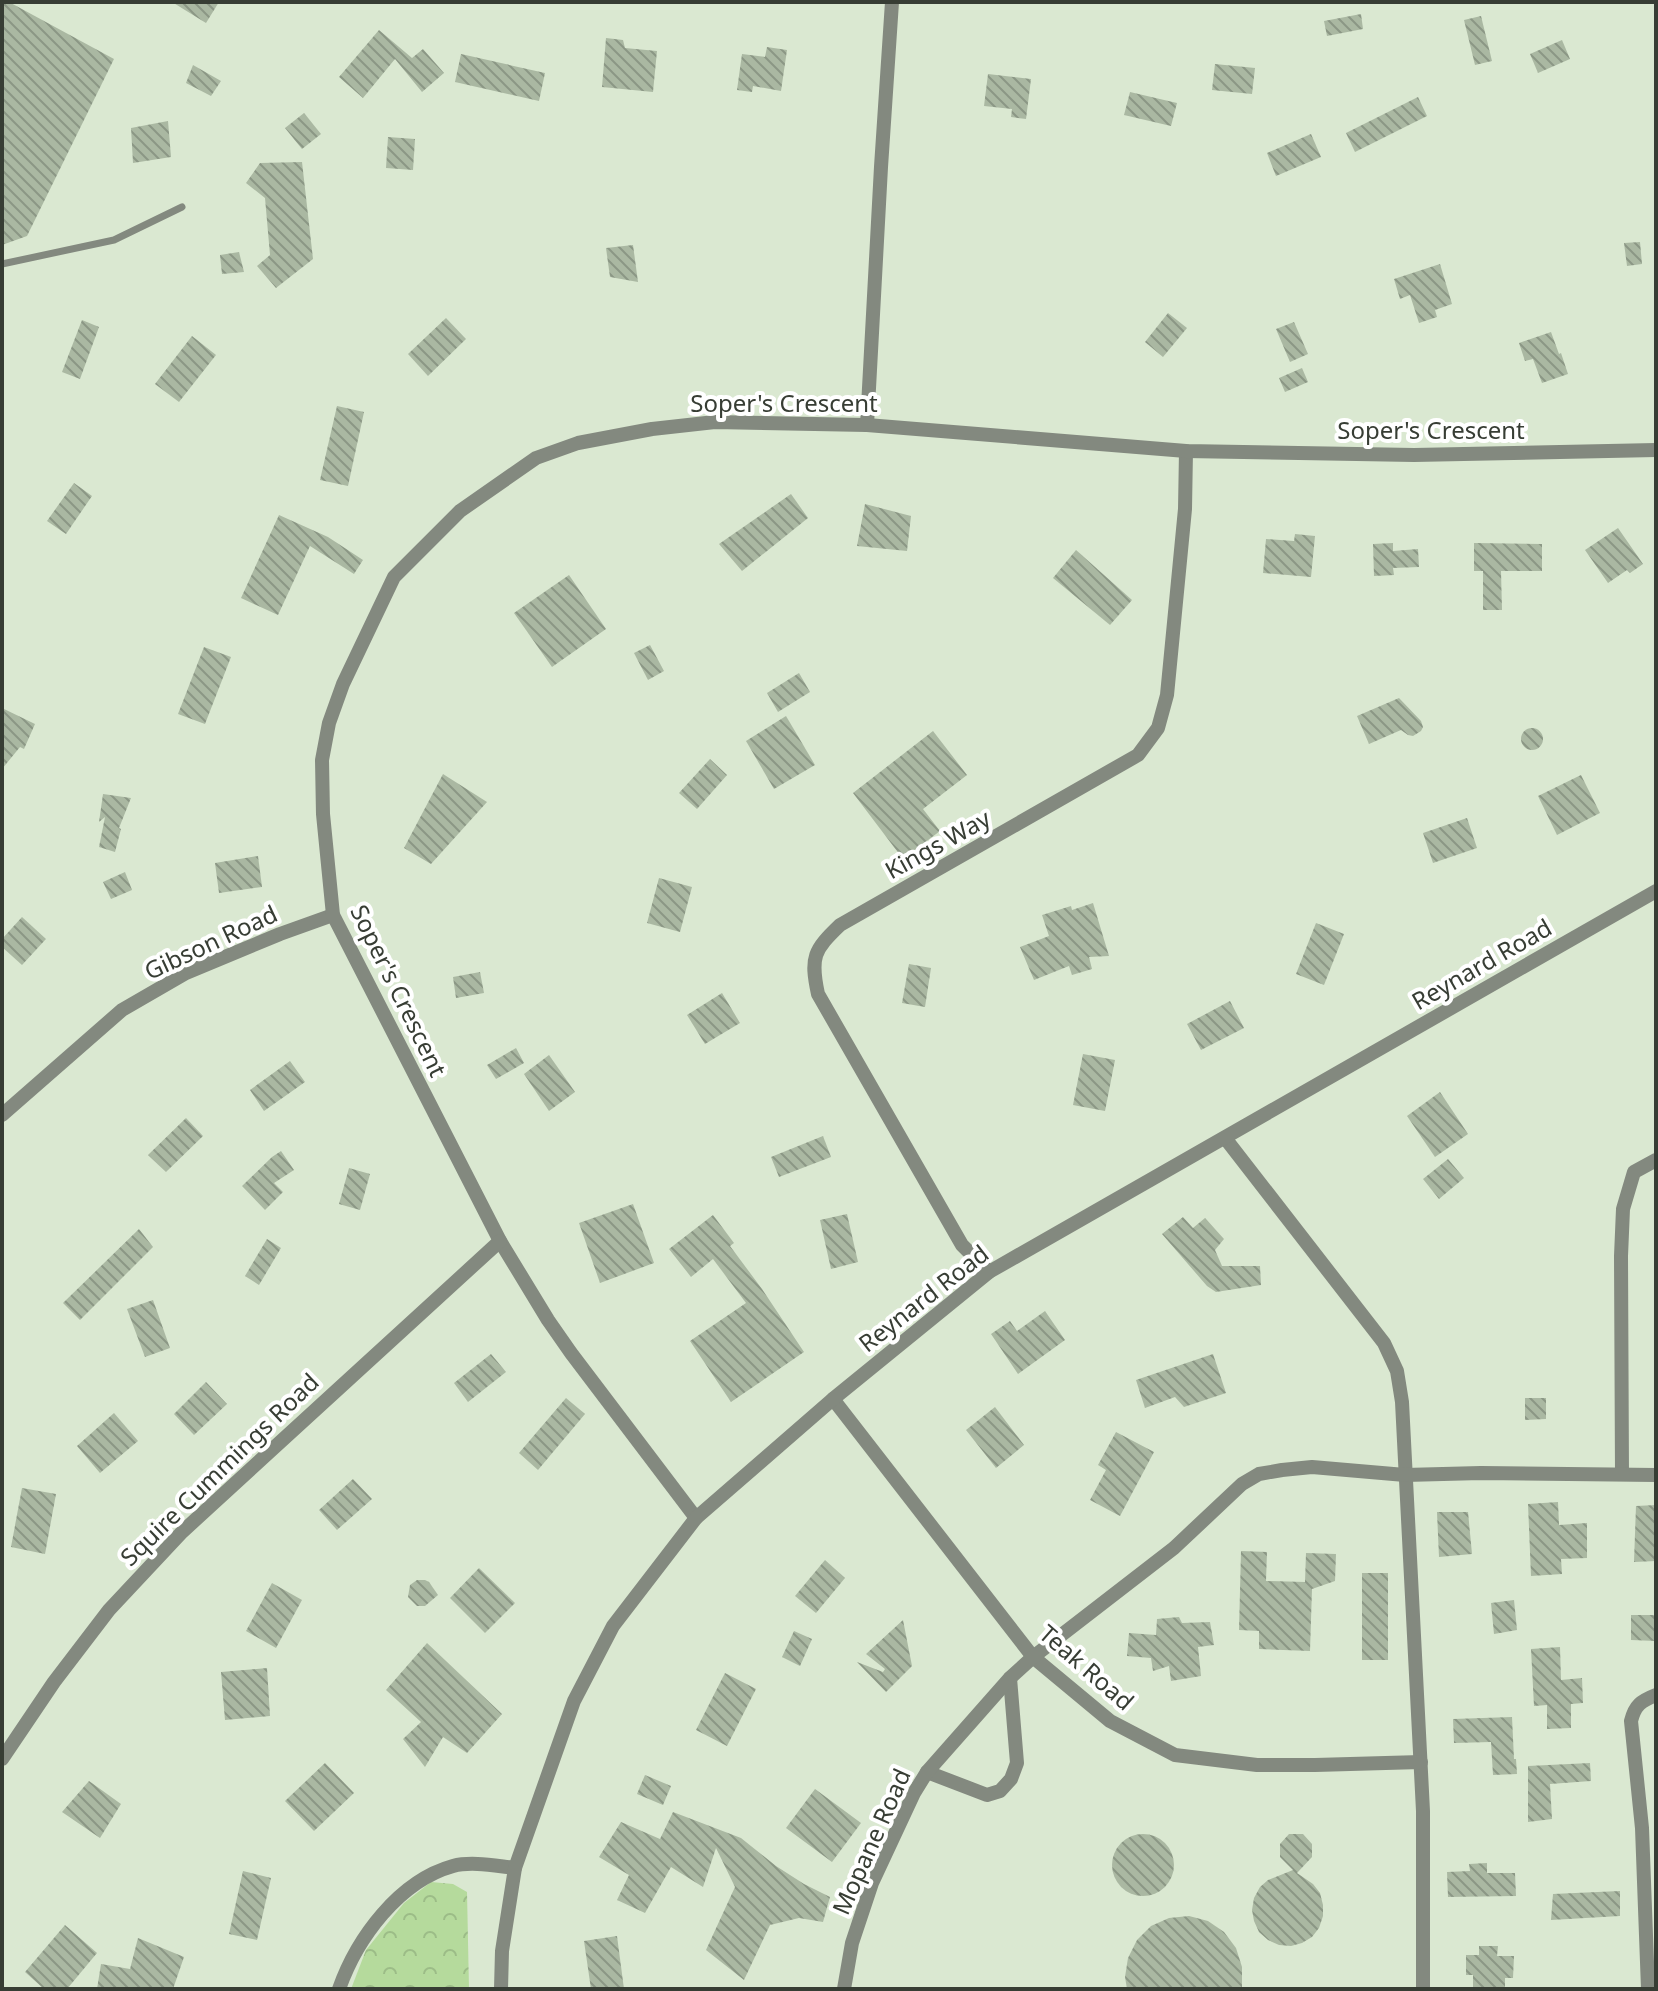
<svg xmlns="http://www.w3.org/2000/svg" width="1658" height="1991" font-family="'Noto Sans',sans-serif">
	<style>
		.forest { fill: url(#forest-crowns) }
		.building { fill: url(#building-back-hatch) }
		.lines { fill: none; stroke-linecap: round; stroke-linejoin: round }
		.service { stroke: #83897f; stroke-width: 7 }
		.minor { stroke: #83897f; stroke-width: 14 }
		.labels { text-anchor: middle; stroke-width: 8; stroke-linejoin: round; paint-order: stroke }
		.street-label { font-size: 24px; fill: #373d34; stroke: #fff }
	</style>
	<defs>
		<pattern id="forest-crowns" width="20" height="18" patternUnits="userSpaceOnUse" patternTransform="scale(2)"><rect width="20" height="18" fill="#b5da9c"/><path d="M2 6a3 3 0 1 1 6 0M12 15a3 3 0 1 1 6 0" fill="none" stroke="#9cbc87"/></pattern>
		<pattern id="building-back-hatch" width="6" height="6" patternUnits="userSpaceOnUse" patternTransform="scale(2)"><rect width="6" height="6" fill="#aab8a2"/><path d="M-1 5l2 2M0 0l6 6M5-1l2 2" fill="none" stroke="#8b9785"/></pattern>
	</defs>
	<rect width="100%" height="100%" fill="#dae8d1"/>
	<!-- forest -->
	<polygon class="forest" points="431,1882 453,1884 467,1892 469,1989 351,1989 366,1950 404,1903"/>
	<!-- building -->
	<g class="building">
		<polygon points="2,2 9,2 114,59 27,236 2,245"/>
		<polygon points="172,2 219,2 206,23"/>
		<polygon points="1361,14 1363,29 1327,36 1324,21"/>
		<polygon points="1481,16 1492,61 1475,65 1464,20"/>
		<polygon points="379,30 412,58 423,49 444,73 422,92 395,59 363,98 339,77"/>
		<polygon points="606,38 623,40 625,48 657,51 653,92 602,87"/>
		<polygon points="1562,40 1570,59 1538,73 1530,54"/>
		<polygon points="767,47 787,50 781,91 753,86 752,92 737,90 742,54 765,57"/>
		<polygon points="461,54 545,73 539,101 455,82"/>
		<polygon points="1215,64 1255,68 1252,94 1212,90"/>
		<polygon points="193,65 221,81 211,96 186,83"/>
		<polygon points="988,74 1031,79 1026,119 1011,117 1012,109 984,106"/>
		<polygon points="1130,92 1177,103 1171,126 1124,115"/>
		<polygon points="1418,97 1427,116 1355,152 1346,133"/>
		<polygon points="304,113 321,134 302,149 285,128"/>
		<polygon points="168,121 171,157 133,163 131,128"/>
		<polygon points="1311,134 1321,157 1276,176 1267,153"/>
		<polygon points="388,137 415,139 413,170 386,168"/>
		<polygon points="302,162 313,259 276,288 257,266 270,255 265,198 246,183 260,163"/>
		<polygon points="1640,242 1642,264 1627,266 1624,243"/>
		<polygon points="633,245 638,282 610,277 606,248"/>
		<polygon points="239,252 244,272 222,274 220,255"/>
		<polygon points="1440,264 1452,304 1435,310 1437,317 1419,323 1410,295 1400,299 1394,279"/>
		<polygon points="1168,313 1187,328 1163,357 1145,342"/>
		<polygon points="446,318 466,339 428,376 408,354"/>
		<polygon points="82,320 99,327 80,379 62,372"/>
		<polygon points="1294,322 1308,354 1290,362 1276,329"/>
		<polygon points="1551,332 1559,354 1561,353 1568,374 1542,383 1533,359 1525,361 1519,343"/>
		<polygon points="192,336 216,355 179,402 155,384"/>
		<polygon points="1302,368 1308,382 1285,392 1279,378"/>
		<polygon points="337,406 364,412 348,486 320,480"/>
		<polygon points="74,483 92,496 66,534 47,521"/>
		<polygon points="791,494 808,518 742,571 719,544"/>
		<polygon points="865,504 911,516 907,551 857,546"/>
		<polygon points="279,515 328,537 363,560 354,574 310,546 278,615 241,598"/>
		<polygon points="1618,528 1643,564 1630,573 1627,570 1608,583 1585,550"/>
		<polygon points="1295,534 1315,536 1311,577 1263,573 1266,539 1294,541"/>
		<polygon points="1393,543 1393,551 1418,549 1419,567 1393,568 1394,575 1374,576 1373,544"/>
		<polygon points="1474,543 1542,544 1542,571 1501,571 1502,610 1483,610 1483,571 1474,571"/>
		<polygon points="1076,550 1132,600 1110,625 1053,578"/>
		<polygon points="569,575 606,629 552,667 514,613"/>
		<polygon points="650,645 664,671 648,680 634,653"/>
		<polygon points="204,647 231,657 205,724 178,714"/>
		<polygon points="799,673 810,692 778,712 767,693"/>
		<polygon points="1399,698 1421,721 1423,727 1421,731 1413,736 1408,735 1401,730 1369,744 1357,716"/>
		<polygon points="2,708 35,724 24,749 20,747 2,769"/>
		<polygon points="786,716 815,765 774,789 746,741"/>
		<circle cx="1532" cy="739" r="11"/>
		<polygon points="933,731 967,775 923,809 940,831 903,859 853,793"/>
		<polygon points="710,759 727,775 697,809 679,793"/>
		<polygon points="443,774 487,802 431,864 404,848"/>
		<polygon points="1581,775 1600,813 1557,835 1538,796"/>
		<polygon points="103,794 131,798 119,828 121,829 115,852 99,847 105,817 99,822"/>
		<polygon points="1467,818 1477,848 1433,863 1423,833"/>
		<polygon points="258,856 262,887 219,893 215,863"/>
		<polygon points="125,872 132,890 111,899 103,882"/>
		<polygon points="659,878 692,887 680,932 647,923"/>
		<polygon points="1093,903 1109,956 1089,957 1092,969 1072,975 1069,966 1034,980 1020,947 1049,936 1042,915 1071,906 1072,910"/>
		<polygon points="22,917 46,939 22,965 2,947 2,939"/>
		<polygon points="1316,923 1344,934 1324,985 1296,974"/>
		<polygon points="909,964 931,968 925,1007 902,1003"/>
		<polygon points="480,972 484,993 456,998 453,977"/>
		<polygon points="722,993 740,1023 705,1044 687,1015"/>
		<polygon points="1230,1001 1244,1028 1201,1050 1187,1024"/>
		<polygon points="516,1048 524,1063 496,1079 487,1065"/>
		<polygon points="1083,1054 1115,1060 1105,1111 1073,1105"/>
		<polygon points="549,1055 575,1092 549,1111 524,1074"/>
		<polygon points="290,1061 305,1082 264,1111 250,1090"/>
		<polygon points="1440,1092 1468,1134 1435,1157 1407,1116"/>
		<polygon points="186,1118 203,1136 166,1172 148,1155"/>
		<polygon points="823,1136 831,1157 779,1177 771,1157"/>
		<polygon points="281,1151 294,1170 274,1183 283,1192 265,1210 242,1186 272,1157"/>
		<polygon points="1448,1159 1464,1178 1439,1199 1423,1179"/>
		<polygon points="349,1168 370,1174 360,1210 339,1204"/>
		<polygon points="633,1204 654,1263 600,1283 579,1223"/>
		<polygon points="847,1214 858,1262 831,1269 820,1220"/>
		<polygon points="713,1215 734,1243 730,1246 762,1289 804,1352 731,1402 690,1341 746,1303 713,1259 691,1277 669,1249"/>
		<polygon points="1183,1217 1193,1228 1205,1218 1224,1239 1215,1250 1222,1266 1260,1266 1261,1285 1216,1292 1207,1286 1162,1234"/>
		<polygon points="139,1229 153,1247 80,1320 63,1303"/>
		<polygon points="267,1239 281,1248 259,1285 245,1276"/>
		<polygon points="153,1300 170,1348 145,1357 127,1309"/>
		<polygon points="1045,1311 1065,1340 1018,1374 991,1334 1010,1321 1017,1331"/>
		<polygon points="491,1354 506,1372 468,1402 454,1383"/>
		<polygon points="1213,1354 1226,1393 1184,1407 1175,1397 1145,1408 1136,1380"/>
		<polygon points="206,1382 227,1404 194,1435 174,1414"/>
		<polygon points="566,1398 585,1414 538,1470 519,1453"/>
		<polygon points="1525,1398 1546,1398 1546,1419 1525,1420"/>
		<polygon points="995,1407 1024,1445 996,1468 966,1430"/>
		<polygon points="114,1413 138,1441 100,1473 77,1446"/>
		<polygon points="1116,1432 1154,1452 1120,1516 1090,1500 1106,1470 1098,1465"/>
		<polygon points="353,1479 372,1499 337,1530 319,1510"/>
		<polygon points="22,1488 56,1494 45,1554 11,1547"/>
		<polygon points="1558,1502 1559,1525 1587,1523 1587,1558 1561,1559 1562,1574 1531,1576 1528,1504"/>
		<polygon points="1656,1505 1656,1561 1634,1562 1636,1506"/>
		<polygon points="1437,1512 1468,1512 1472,1554 1439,1557"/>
		<polygon points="1241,1551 1267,1552 1266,1581 1305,1582 1306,1553 1336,1554 1335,1581 1312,1589 1310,1651 1259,1649 1259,1631 1239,1630"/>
		<polygon points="825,1560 845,1578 816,1613 795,1596"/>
		<polygon points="479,1568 515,1603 485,1633 450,1598"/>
		<rect x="1362" y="1573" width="26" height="87"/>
		<polygon points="417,1580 425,1580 429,1582 438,1595 425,1606 417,1606 408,1597 410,1585"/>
		<polygon points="272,1583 302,1600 276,1648 246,1631"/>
		<polygon points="1514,1600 1517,1630 1494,1634 1491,1603"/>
		<polygon points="1631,1615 1656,1615 1656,1641 1631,1640"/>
		<polygon points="1179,1617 1182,1623 1210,1622 1214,1645 1198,1647 1201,1676 1171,1681 1169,1666 1153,1671 1151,1658 1127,1656 1129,1633 1156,1635 1157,1619"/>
		<polygon points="903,1620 912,1666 886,1692 857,1662 883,1672 885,1669 866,1654"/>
		<polygon points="794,1631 812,1639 800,1666 782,1657"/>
		<polygon points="427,1643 502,1714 467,1753 443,1737 425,1767 403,1739 421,1722 386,1690"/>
		<polygon points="1560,1647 1561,1680 1582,1678 1583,1703 1571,1704 1571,1728 1547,1729 1547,1705 1534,1706 1531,1649"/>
		<polygon points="267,1668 270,1716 225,1720 221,1672"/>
		<polygon points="725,1673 756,1689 727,1746 696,1730"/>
		<polygon points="1512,1717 1514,1759 1516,1759 1517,1774 1493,1775 1491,1742 1454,1743 1453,1719"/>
		<polygon points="325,1763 354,1793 314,1831 285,1801"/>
		<polygon points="1590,1763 1591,1781 1550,1784 1552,1819 1528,1822 1528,1766"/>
		<polygon points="645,1775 671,1786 663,1805 637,1794"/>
		<polygon points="89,1781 121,1804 100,1838 62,1812"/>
		<polygon points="815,1789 861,1823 832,1862 786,1828"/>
		<polygon points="673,1812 741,1838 776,1866 804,1884 830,1897 823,1922 799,1918 770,1925 744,1980 706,1950 735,1887 716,1848 703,1887 671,1867 645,1913 617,1900 629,1875 599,1857 621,1822 660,1839"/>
		<polygon points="1289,1834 1303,1834 1312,1844 1312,1857 1297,1873 1313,1884 1320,1893 1323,1905 1323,1916 1319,1928 1312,1937 1302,1943 1291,1946 1279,1945 1268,1940 1259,1932 1254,1921 1252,1910 1254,1898 1260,1887 1268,1880 1293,1870 1280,1857 1280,1844"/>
		<circle cx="1143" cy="1865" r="31"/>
		<polygon points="1487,1863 1487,1873 1515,1873 1516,1896 1448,1897 1447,1872 1470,1871 1469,1864"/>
		<polygon points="243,1871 271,1878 257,1940 229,1934"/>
		<polygon points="1620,1891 1620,1916 1551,1920 1553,1894"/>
		<polygon points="1189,1916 1208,1921 1224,1932 1236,1948 1242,1967 1242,1989 1127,1989 1125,1977 1128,1958 1137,1940 1151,1926 1169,1918"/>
		<polygon points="65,1925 97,1953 67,1989 44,1989 25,1972"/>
		<polygon points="617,1936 624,1989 591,1989 584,1941"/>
		<polygon points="138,1938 184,1957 173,1989 97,1989 101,1964 130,1969"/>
		<polygon points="1479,1946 1498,1946 1497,1956 1514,1956 1513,1978 1505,1978 1505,1989 1473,1989 1473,1975 1466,1975 1466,1955 1479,1955"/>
	</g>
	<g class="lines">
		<!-- service -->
		<polyline class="service" points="2,264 114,240 182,207"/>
		<!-- minor -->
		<g class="minor">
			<polyline points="867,425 881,167 892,2"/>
			<polyline points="2,1115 122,1010 186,973 280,934 333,915"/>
			<polyline points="1225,1138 1384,1343 1397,1371 1402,1402 1423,1811 1423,1989"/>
			<path d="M989,1272l-27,-27 -144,-251c-8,-37 -4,-44 22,-69l298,-170 20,-27 9,-33 18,-186 1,-58"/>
			<polyline points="833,1399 1033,1657 1110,1721 1175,1755 1257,1765 1315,1765 1421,1762"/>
			<polyline points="1622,1474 1621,1256 1623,1209 1634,1172 1656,1160"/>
			<polyline points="696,1518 571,1353 548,1320 500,1241 333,915 323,814 322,760 329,723 343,684 394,577 460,511 536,458 578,443 652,429 715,422 867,425 1186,451 1414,455 1656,450"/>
			<polyline points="2,1759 54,1682 109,1610 182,1532 500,1241"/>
			<polyline points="927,1772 987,1795 1000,1791 1011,1779 1017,1763 1010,1678"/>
			<path d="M339,1989c18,-51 60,-108 114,-123 19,-5 43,0 62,2"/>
			<polyline points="501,1989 502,1951 515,1868 574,1701 613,1626 696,1518 833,1399 989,1272 1656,891"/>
			<polyline points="844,1989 852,1943 872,1883 914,1793 927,1772 1010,1678 1033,1657 1174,1548 1242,1484 1259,1474 1282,1470 1312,1467 1405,1475 1481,1473 1656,1475"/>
			<path d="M1648,1989l-6,-161 -11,-107c4,-16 10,-20 25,-26"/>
		</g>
	</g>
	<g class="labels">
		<!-- street labels -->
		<g class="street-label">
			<text x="784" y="412">Soper's Crescent</text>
			<text x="1431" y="439">Soper's Crescent</text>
			<text transform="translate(938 845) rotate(-29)" y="8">Kings Way</text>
			<text transform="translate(211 943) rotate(-25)" y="8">Gibson Road</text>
			<text transform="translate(1482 965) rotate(-30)" y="8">Reynard Road</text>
			<text transform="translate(398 991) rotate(64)" y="8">Soper's Crescent</text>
			<text transform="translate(924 1299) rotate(-38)" y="8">Reynard Road</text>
			<text transform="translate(220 1470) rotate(-44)" y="8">Squire Cummings Road</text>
			<text transform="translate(1086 1668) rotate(41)" y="8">Teak Road</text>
			<text transform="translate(872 1842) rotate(-66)" y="8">Mopane Road</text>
		</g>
	</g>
	<!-- border -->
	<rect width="1658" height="1991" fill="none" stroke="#373d34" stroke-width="8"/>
</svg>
